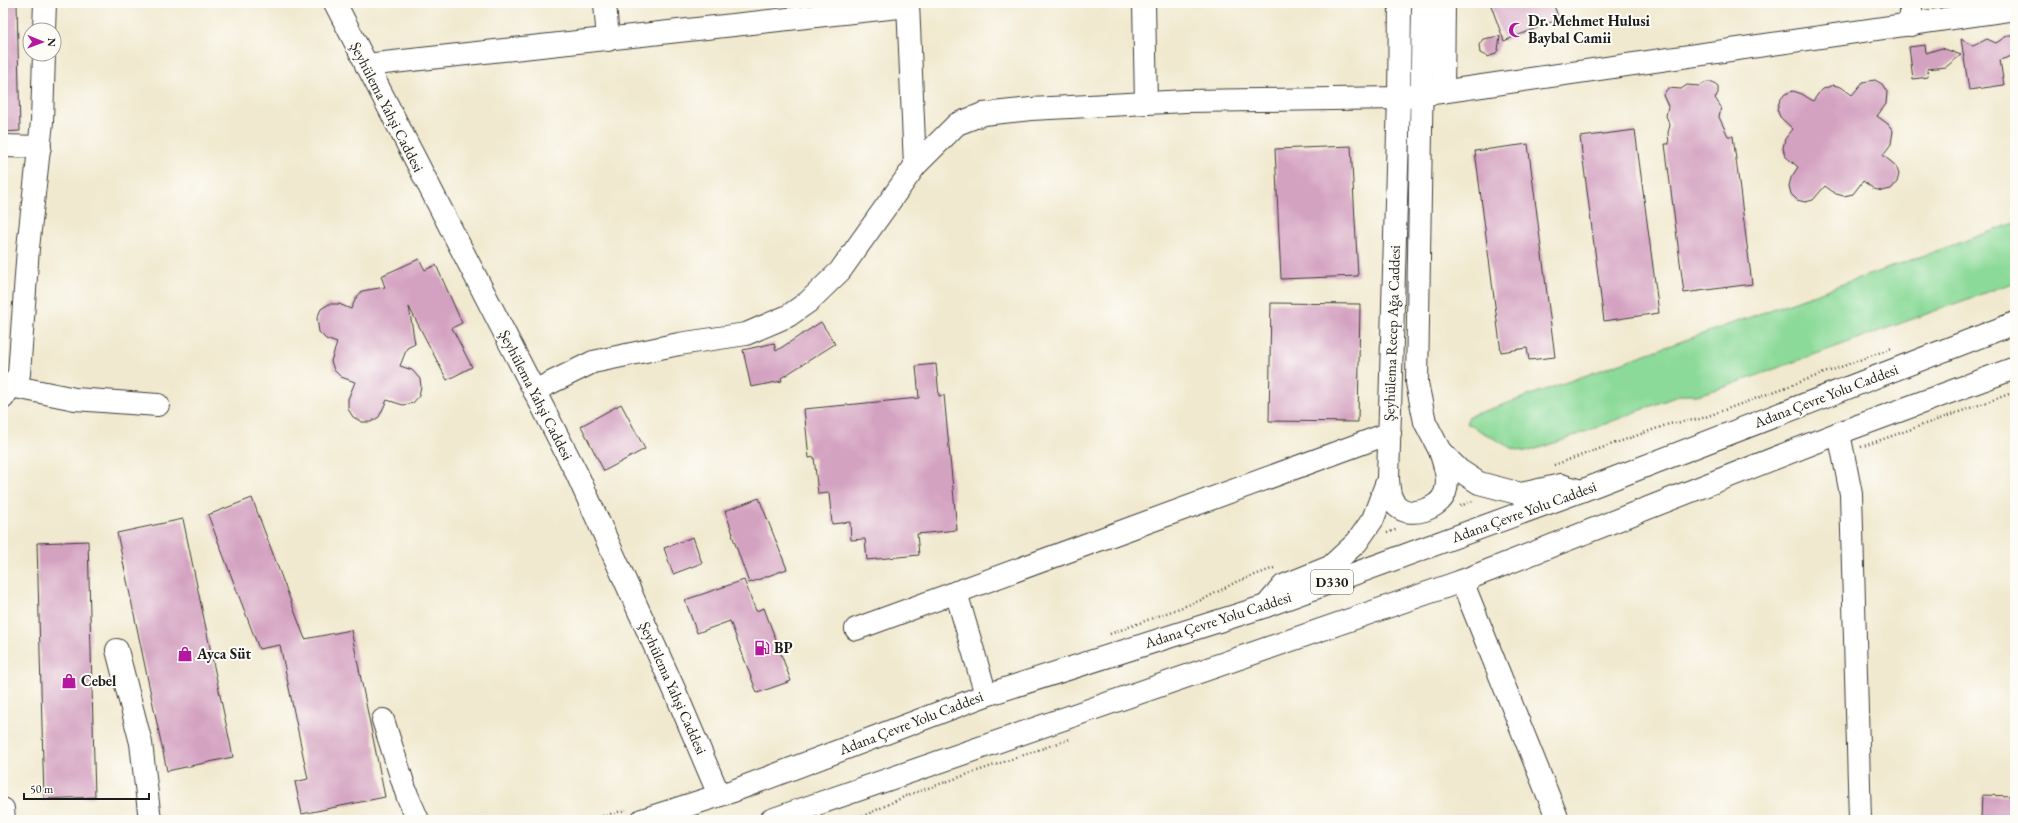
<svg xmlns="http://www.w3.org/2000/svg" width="2018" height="823" font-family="'EB Garamond',serif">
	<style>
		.green { fill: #8cda99; stroke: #547b5a }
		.building { fill: #d4a2c1 }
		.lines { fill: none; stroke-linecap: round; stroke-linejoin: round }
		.minor-casing { stroke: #3c3b37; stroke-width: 24 }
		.highway-casing { stroke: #3c3b37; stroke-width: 24 }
		.path { stroke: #3c3b37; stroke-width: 2.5; stroke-dasharray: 1 3; stroke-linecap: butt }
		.minor { stroke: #fff; stroke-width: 22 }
		.highway { stroke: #fff; stroke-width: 22 }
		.labels { text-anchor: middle; stroke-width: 4; stroke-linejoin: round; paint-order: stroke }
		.shield { fill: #fdfcf7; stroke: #605f5e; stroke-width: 1 }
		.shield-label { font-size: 14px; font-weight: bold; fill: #1c1c1c }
		.poi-label { font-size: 15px; font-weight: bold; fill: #1c1c1c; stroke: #fdfcf7; text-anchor: start }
		.street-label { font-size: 15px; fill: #1c1c1c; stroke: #fdfcf7 }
	</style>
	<rect width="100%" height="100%" fill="#fdfcf7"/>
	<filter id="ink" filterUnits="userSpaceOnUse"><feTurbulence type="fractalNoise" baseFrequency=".025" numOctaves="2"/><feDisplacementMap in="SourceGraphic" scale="8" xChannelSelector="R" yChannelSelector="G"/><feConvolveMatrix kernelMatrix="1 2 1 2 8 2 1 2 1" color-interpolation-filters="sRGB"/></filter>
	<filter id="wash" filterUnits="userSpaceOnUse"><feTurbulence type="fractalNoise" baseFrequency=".012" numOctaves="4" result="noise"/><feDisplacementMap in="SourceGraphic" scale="16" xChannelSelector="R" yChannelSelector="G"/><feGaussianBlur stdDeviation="0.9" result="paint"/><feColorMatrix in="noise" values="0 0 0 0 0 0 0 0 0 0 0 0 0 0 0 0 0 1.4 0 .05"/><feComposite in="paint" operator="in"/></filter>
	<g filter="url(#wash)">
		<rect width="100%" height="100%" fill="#f1e9cf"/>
		<!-- green -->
		<polygon class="green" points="2015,223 2015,282 1725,387 1697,395 1680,395 1564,440 1526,452 1511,448 1466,423 1469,416 1505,404"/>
		<g id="blocks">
			<!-- building -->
			<g class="building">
				<polygon points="3,3 17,3 20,131 3,132"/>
				<polygon points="1490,3 1553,3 1559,19 1504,41"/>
				<polygon points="1500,36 1498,50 1495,54 1488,57 1480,53 1479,45 1483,39"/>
				<polygon points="2007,36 2015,36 2015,55 2000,60 2004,85 1969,90 1961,39 1973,46 1987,39 1996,43"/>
				<polygon points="1925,45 1926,53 1942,48 1961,55 1946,67 1927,69 1928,77 1913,79 1909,47"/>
				<polygon points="1875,80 1882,84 1887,92 1886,104 1877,116 1888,124 1893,131 1891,144 1883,155 1896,166 1899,174 1897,182 1891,189 1882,191 1874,189 1863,181 1853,194 1844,196 1836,194 1825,186 1813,200 1805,202 1797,200 1791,194 1789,186 1791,178 1798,167 1785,156 1783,148 1785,139 1793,129 1780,117 1777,109 1780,100 1785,94 1793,91 1802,94 1813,101 1821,90 1833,85 1841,87 1852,95 1863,82"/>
				<polygon points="1707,82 1713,82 1718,86 1718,93 1715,98 1721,107 1719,117 1728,136 1733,136 1752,284 1684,293 1665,144 1669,144 1668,133 1670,125 1666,116 1668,106 1663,95 1668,88 1681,89 1687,85 1699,86"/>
				<polygon points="1635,130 1659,313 1604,321 1580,137"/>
				<polygon points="1528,144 1555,357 1529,360 1527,348 1501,352 1475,151"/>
				<polygon points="1351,146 1358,276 1281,279 1275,149"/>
				<polygon points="419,259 425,270 436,265 462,323 452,328 472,367 447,380 409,307 415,344 407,348 400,366 412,370 420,379 421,386 419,396 413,403 403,405 387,400 379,417 371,422 362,422 353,417 348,409 348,399 355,382 341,377 334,370 331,361 337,343 326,339 319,332 317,318 321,309 329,304 339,304 351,309 356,298 362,291 385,287 381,276"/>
				<polygon points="1271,303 1360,304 1358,422 1269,421"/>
				<polygon points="821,322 835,344 781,378 782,381 751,387 743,350 774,343 776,351"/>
				<polygon points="936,364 939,396 944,395 957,530 917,534 919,555 867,560 865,539 851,540 850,522 832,524 829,493 818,494 814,457 809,458 804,409 919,398 916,366"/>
				<polygon points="621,404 645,449 604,471 581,426"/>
				<polygon points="252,498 305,639 351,630 385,797 302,814 295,782 308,779 280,645 259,649 208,515"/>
				<polygon points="759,498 787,569 749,583 732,535 733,534 725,511"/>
				<polygon points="183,519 233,757 167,771 117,533"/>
				<polygon points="693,537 702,563 673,574 664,548"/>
				<polygon points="88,541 95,797 44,799 37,543"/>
				<polygon points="744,580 756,611 764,608 791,681 757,693 730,621 697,633 685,600"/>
				<polygon points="1982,795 2015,796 2015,820 1981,820"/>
			</g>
		</g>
	</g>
	<g filter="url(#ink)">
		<use href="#blocks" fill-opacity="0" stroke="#3c3b37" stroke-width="1"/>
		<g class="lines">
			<!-- minor casing -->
			<g class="minor-casing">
				<g id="minor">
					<polyline points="335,3 577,474 674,689 719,795"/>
					<polyline points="605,3 608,40"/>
					<polyline points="908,3 915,166"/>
					<polyline points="1144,3 1146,103"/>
					<polyline points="1423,3 1417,383 1425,422 1440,451 1459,470 1479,483 1521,494 1561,485 1581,491"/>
					<polyline points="1911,25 1911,3"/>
					<polyline points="44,30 45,3"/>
					<polyline points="366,65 908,6"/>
					<polyline points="1443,92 1444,3"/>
					<polyline points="3,146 40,147"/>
					<polyline points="11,386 75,399 158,405"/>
					<polyline points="534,391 593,362 679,344 746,334 788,316 808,302 840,271 915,166 957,124 983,114 1031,109 1186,101 1399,98 2015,9"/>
					<polyline points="3,398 19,374 28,248 42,122 44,54"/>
					<polyline points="1839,433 1851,494 1860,820"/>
					<path d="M1388,479c1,10 1,21 10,28 13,11 41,2 47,-14 5,-14 -1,-29 -5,-42"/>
					<polyline points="1462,581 1558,820"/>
					<polyline points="956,592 986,695"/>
					<polyline points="1266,606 1283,586 1330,567 1357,542 1373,519 1388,479 1399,98 1400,3"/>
					<polyline points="856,629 1390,433"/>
					<polyline points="117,650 141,743 150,820"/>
					<polyline points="383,720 407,795 418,820"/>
					<polyline points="3,809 4,820"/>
				</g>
			</g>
			<!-- highway casing -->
			<g class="highway-casing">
				<g id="highway">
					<polyline points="642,820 733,791 986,695 1266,606 1581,491 2015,323"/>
					<polyline points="771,820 1462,581 1839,433 2015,368"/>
				</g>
			</g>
			<!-- path -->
			<g class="path">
				<polyline points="1861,447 2015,392"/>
				<polyline points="1554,465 1669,424 1700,419 1892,348"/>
				<polyline points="1460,506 1473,501"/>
				<polyline points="1387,533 1398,529"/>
				<polyline points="1110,634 1204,599 1236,582 1274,568"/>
				<polyline points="587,820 626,810"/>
				<polyline points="855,820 908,795 1070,739"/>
			</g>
			<!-- minor -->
			<use href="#minor" class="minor"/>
			<!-- highway -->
			<use href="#highway" class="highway"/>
		</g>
	</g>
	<!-- icons -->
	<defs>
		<g id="mosque-bare" transform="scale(1.2)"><path d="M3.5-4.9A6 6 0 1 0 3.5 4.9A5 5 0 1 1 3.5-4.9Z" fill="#b5179e" stroke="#fdfcf7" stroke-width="2.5" paint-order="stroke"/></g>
		<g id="fuel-bare" transform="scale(1.2)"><path d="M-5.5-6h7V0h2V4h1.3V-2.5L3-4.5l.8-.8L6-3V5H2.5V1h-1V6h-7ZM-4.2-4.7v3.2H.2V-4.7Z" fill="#b5179e" stroke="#fdfcf7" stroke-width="2.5" paint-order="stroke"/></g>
		<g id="shop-bare" transform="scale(1.2)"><path d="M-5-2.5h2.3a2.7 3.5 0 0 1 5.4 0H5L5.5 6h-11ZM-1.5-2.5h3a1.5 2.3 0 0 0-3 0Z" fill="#b5179e" stroke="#fdfcf7" stroke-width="2.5" paint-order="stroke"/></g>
	</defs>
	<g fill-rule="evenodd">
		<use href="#mosque-bare" x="1516" y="30"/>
		<use href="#fuel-bare" x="762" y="648"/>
		<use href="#shop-bare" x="185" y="654"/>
		<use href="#shop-bare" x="69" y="681"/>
	</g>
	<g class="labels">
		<!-- shield labels -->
		<rect class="shield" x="1311" y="570" width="42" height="24" rx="3"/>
		<g class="shield-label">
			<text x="1332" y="587">D330</text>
		</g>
		<!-- poi labels -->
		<g class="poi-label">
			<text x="1528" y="26">Dr. Mehmet Hulusi<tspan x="1528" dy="17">Baybal Camii</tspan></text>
			<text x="774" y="653">BP</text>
			<text x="197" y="659">Ayca Süt</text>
			<text x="81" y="686">Cebel</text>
		</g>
		<!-- street labels -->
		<g class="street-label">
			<text transform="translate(387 107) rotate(63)" y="5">Şeyhülema Yahşi Caddesi</text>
			<text transform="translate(1392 333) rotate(-88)" y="5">Şeyhülema Recep Ağa Caddesi</text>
			<text transform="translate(536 395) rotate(63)" y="5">Şeyhülema Yahşi Caddesi</text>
			<text transform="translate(1826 396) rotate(-21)" y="5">Adana Çevre Yolu Caddesi</text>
			<text transform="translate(1524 512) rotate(-20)" y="5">Adana Çevre Yolu Caddesi</text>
			<text transform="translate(1218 620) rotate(-18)" y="5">Adana Çevre Yolu Caddesi</text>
			<text transform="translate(673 688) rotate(66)" y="5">Şeyhülema Yahşi Caddesi</text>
			<text transform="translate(911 723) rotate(-21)" y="5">Adana Çevre Yolu Caddesi</text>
		</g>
	</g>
	<!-- margin -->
	<rect width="2018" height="823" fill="none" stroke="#fdfcf7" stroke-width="16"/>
	<!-- north arrow -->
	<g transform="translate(42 42) rotate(91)"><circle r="19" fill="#fdfcf7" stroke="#a3a29f"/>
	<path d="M0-3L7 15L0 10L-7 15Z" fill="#b5179e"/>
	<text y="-6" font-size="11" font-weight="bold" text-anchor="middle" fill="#1c1c1c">N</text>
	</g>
	<!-- scale -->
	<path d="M24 793v6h125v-6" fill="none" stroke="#1c1c1c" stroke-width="2"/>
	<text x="30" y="793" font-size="12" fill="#1c1c1c" stroke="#fdfcf7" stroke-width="3" paint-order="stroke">50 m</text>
</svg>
